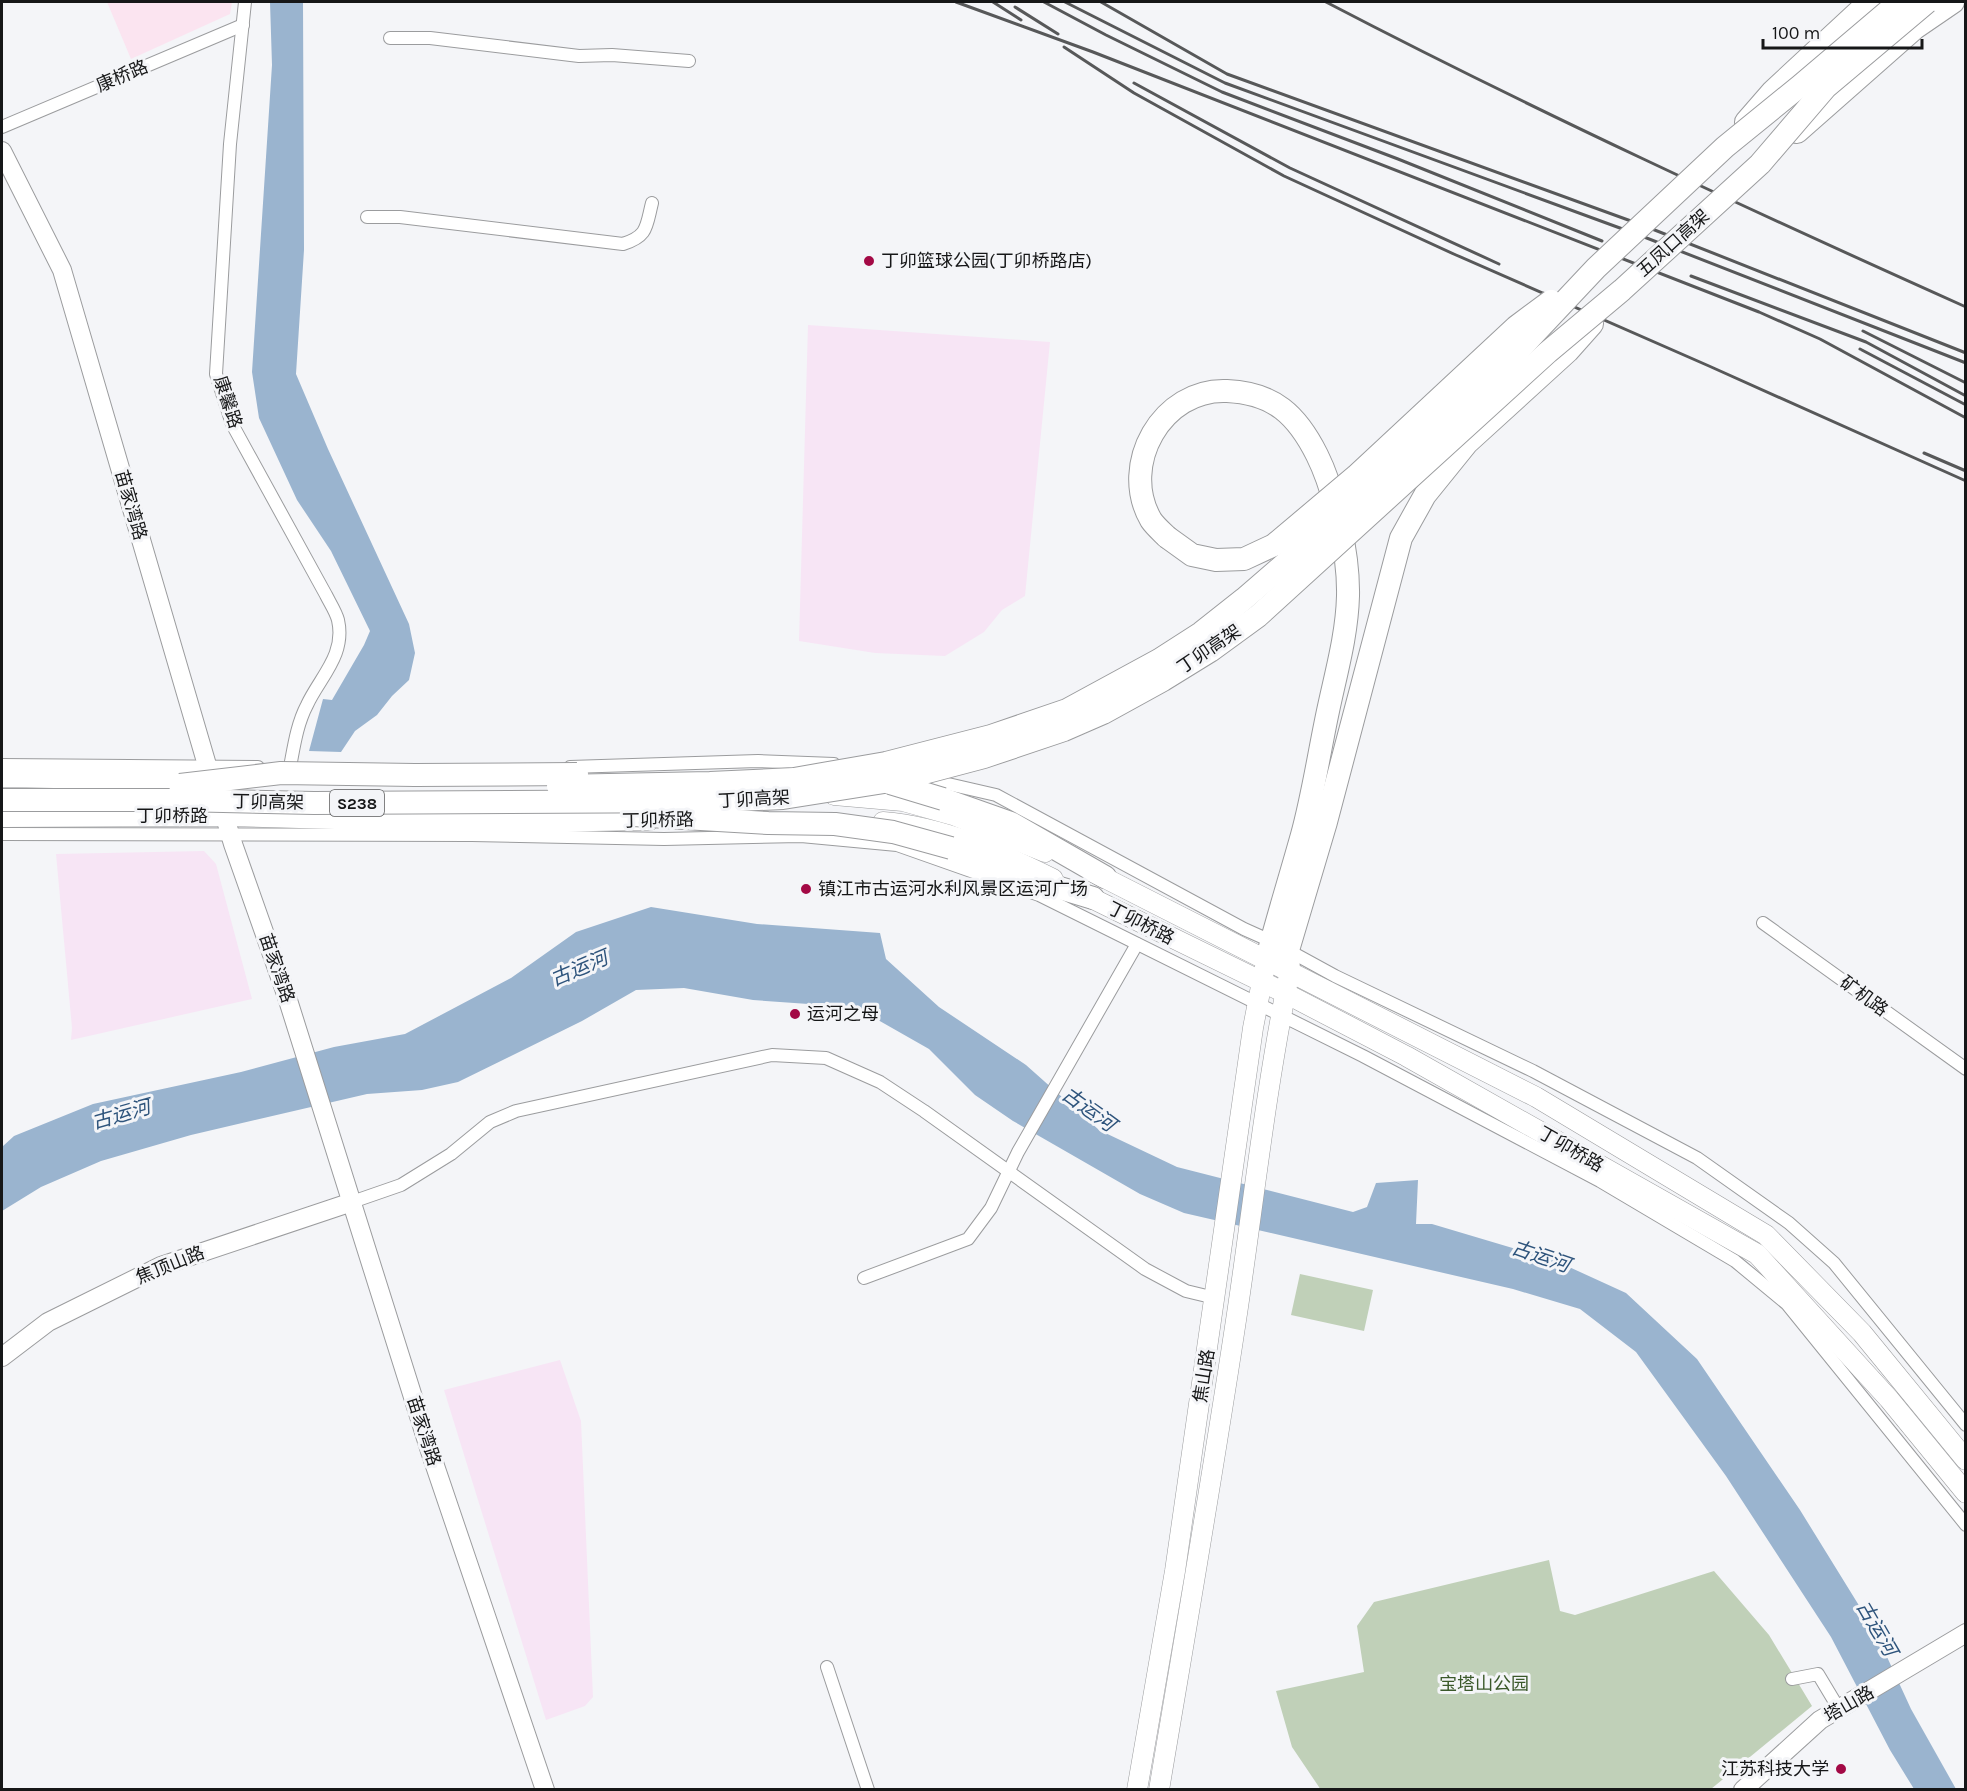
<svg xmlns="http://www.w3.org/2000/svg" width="1967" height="1791" font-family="Karla,'Noto Sans SC',sans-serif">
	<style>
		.commercial { fill: #f7e5f5 }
		.industrial { fill: #fbe4f0 }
		.green { fill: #c0d0b8 }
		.water { fill: #9ab4cf }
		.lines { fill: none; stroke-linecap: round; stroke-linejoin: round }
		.street-casing { stroke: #9b9c9e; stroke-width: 14 }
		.secondary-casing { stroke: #9b9c9e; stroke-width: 20 }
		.primary-casing { stroke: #9b9c9e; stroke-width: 21 }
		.highway-casing { stroke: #9b9c9e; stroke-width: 24 }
		.street { stroke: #fff; stroke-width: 12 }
		.secondary { stroke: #fff; stroke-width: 18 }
		.primary { stroke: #fff; stroke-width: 20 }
		.highway { stroke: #fff; stroke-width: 22 }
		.rail { stroke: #575859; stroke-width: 3 }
		.highway-bridge-casing { stroke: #9b9c9e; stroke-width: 24; stroke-linecap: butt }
		.highway-bridge { stroke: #fff; stroke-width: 22 }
		.poi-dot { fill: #a30945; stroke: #f4f5f8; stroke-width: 2 }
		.labels { text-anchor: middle; stroke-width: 6; stroke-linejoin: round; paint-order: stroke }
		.shield { fill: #f4f5f8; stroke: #595a5b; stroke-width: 1.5 }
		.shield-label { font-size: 16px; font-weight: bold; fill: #161718 }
		.street-label { font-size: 18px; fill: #161718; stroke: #f4f5f8 }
		.poi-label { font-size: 18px; fill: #161718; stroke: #f4f5f8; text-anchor: start }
		.park-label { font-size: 18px; fill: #3b592b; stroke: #f4f5f8 }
		.water-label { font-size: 20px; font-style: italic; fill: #2e547c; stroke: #f4f5f8 }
	</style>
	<rect width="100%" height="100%" fill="#f4f5f8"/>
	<!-- commercial -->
	<g class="commercial">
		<polygon points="808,325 1050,342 1025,596 1002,610 984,632 945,656 875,653 799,641"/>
		<polygon points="204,851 216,864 252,999 71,1040 72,1028 56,854"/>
		<polygon points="560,1360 581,1421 593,1697 585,1706 546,1720 444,1390"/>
	</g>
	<!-- industrial -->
	<polygon class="industrial" points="107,2 232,2 230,14 131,59"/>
	<!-- green -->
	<g class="green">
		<polygon points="1300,1274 1373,1290 1364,1331 1291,1315"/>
		<polygon points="1549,1560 1560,1611 1575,1615 1714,1571 1769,1635 1812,1706 1711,1789 1321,1790 1292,1747 1276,1691 1364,1672 1357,1626 1374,1602"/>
	</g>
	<!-- water -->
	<g class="water">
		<polygon points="270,2 303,2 304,250 296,374 328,449 409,624 415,653 409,680 392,696 377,715 355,731 341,752 309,751 323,699 332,700 364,645 370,631 331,551 297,500 259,418 252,372 272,65"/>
		<polygon points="651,907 757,924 880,933 886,959 939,1007 1026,1065 1099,1130 1177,1167 1353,1212 1367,1207 1376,1183 1418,1180 1416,1224 1432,1224 1556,1261 1626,1293 1697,1359 1800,1510 1876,1633 1911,1709 1956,1789 1914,1789 1890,1750 1831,1637 1726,1476 1636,1352 1580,1309 1513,1289 1184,1213 1140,1194 1013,1121 975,1095 929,1049 878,1020 837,1006 753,1000 684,988 636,990 582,1021 458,1082 422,1090 367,1094 191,1135 101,1161 41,1187 2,1211 2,1147 14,1136 93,1104 241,1072 334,1047 405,1034 511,978 576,932"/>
	</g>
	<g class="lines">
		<!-- street casing -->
		<g class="street-casing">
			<g id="street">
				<path d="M245,2l-15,142 -14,230 16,50 94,171c4,8 10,17 12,25 8,35 -18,57 -31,85 -10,19 -13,41 -17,62"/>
				<polyline points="390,38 430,38 579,56 612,55 689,61"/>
				<polyline points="2,127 243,25"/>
				<path d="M367,217h33l223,27c25,-8 23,-17 29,-41"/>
				<polyline points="2,765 258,767"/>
				<polyline points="570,767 758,761 834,764"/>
				<polyline points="922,778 996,795 1244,929 1271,941 1335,976 1533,1071 1697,1158 1789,1223 1834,1263 1966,1425"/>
				<polyline points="2,834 472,835 664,839 801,836 897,845 1039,895 1363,1056 1600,1181 1735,1261 1787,1304 1966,1525"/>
				<polyline points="1763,923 1966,1069"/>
				<polyline points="352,1202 401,1185 451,1154 490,1122 516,1111 772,1055 826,1058 880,1082 924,1111 1145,1269 1186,1291 1215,1298"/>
				<polyline points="864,1278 968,1239 991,1208 1018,1152 1137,944"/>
				<polyline points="827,1667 868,1790"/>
				<polyline points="1792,1679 1818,1674 1839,1709"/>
			</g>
		</g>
		<!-- secondary casing -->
		<g class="secondary-casing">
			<g id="secondary">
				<polyline points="2,151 62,270 207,765 213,777 233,844 287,997 430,1451 545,1790"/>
				<polyline points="2,1357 48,1322 161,1266 352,1202"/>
				<polyline points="1743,1790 1820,1720 1966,1633"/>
			</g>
		</g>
		<!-- primary casing -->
		<g class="primary-casing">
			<g id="primary">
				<polyline points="2,777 158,780 196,778"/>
				<polyline points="834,795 903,801 953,815 1045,852"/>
				<polyline points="2,817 226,816 479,823 650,820"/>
				<path d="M883,822c60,5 116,30 170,57"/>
				<polyline points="1091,871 1536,1097 1766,1235 1862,1333 1966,1460"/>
				<polyline points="1079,892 1285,993 1406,1056 1757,1254 1889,1399 1966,1493"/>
				<polyline points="1137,1790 1175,1571 1253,1028 1264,971"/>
				<path d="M1159,1790c27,-161 55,-322 79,-483 16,-109 28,-218 50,-327"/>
			</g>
		</g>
		<!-- highway casing -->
		<g class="highway-casing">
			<g id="highway">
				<polyline points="1746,122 1773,91 1869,2"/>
				<polyline points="1797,132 1915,28 1953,2"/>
				<path d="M1167,537c-5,-5 -12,-11 -16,-17 -32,-55 11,-132 76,-129 47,2 70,24 90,64 18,36 32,100 31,141 -1,39 -12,77 -20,115 -9,42 -15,84 -26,124 -12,43 -25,84 -36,127"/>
				<polyline points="943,799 1011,823 1105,877"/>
				<polyline points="951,848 1010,873 1093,898"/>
				<polyline points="1289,973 1288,950 1326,822 1401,538 1425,495 1467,443 1568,351 1592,324"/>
			</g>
		</g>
		<!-- street -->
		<use href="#street" class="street"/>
		<!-- secondary -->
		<use href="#secondary" class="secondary"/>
		<!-- primary -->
		<use href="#primary" class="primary"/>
		<!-- highway -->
		<use href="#highway" class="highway"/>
		<!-- rail -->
		<g class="rail">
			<polyline points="956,2 1093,52 1759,312 1820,339 1966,418"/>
			<polyline points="993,2 1021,20"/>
			<polyline points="1044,2 1106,35 1222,92 1398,159 1602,241"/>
			<polyline points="1065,2 1225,83 1639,235 1966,363"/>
			<polyline points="1101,2 1227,74 1642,225 1966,353"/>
			<path d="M1326,2c209,109 424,208 640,305"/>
			<polyline points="1015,7 1058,34"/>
			<polyline points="1064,47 1134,93 1284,176 1456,255 1709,366 1966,481"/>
			<polyline points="1134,83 1290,168 1499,264"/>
			<polyline points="1691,276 1866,342 1966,396"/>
			<polyline points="1863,331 1966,383"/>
			<polyline points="1860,349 1966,405"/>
			<polyline points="1924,453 1966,471"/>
		</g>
		<!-- highway-bridge casing -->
		<g class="highway-bridge-casing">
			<g id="highway-bridge">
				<polyline points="1167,537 1192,555 1216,560 1244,559 1274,545 1356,476 1516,327 1551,301"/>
				<polyline points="890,783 943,799"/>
				<polyline points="180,785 281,773 415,775 577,774"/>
				<polyline points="558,786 710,783 794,779 886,763 991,736 1067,710 1159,660 1201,633 1244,599 1332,523 1517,352 1596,268 1725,147 1800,86 1899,2"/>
				<polyline points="2,800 179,800 314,803 713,801 783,798 897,780 984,757 1064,730 1103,713 1163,680 1210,651 1258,616 1548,352 1622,290 1760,164 1826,87 1927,2"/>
				<polyline points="633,815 768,823 835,824 893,832 951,848"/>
			</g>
		</g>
		<!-- highway-bridge -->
		<use href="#highway-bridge" class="highway-bridge"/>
	</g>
	<!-- markers -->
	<g class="poi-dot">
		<circle cx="869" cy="261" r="6"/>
		<circle cx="806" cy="889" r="6"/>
		<circle cx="795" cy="1014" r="6"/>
		<circle cx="1841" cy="1769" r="6"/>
	</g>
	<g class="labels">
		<!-- shield labels -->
		<rect class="shield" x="330" y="790" width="54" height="26" rx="4.5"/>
		<g class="shield-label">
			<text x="357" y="809">S238</text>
		</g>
		<!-- street labels -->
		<g class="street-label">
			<text transform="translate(122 76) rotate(-23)" y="6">康桥路</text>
			<text transform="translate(1673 243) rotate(-42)" y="6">五凤口高架</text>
			<text transform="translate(228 402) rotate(72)" y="6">康馨路</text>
			<text transform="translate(131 505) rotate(74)" y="6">苗家湾路</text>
			<text transform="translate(1209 649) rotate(-34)" y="6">丁卯高架</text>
			<text transform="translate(754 799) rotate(-3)" y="6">丁卯高架</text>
			<text transform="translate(268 802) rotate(1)" y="6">丁卯高架</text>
			<text x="172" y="822">丁卯桥路</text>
			<text transform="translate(658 820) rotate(-1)" y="6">丁卯桥路</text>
			<text transform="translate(1141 923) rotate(27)" y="6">丁卯桥路</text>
			<text transform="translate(277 968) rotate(71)" y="6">苗家湾路</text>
			<text transform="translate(1864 996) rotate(36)" y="6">矿机路</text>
			<text transform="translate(1571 1149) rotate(30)" y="6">丁卯桥路</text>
			<text transform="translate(170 1265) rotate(-22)" y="6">焦顶山路</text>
			<text transform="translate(1204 1376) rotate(-81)" y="6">焦山路</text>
			<text transform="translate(424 1431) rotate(72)" y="6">苗家湾路</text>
			<text transform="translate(1849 1704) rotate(-30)" y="6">塔山路</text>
		</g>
		<!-- poi labels -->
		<g class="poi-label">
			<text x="881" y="267">丁卯篮球公园(丁卯桥路店)</text>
			<text x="818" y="895">镇江市古运河水利风景区运河广场</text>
			<text x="807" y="1020">运河之母</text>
			<text x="1829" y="1775" text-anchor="end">江苏科技大学</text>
		</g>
		<!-- park labels -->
		<g class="park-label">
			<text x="1484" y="1690">宝塔山公园</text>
		</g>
		<!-- water labels -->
		<g class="water-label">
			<text transform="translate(579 968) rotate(-23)" y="7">古运河</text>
			<text transform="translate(1089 1109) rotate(36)" y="7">古运河</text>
			<text transform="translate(121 1114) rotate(-16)" y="7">古运河</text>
			<text transform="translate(1541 1256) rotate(19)" y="7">古运河</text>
			<text transform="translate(1877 1628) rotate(60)" y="7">古运河</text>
		</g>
	</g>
	<!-- border -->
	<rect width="1967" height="1791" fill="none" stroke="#161718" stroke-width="6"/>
	<!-- scale -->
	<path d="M1763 39v9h159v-9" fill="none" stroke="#161718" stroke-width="3"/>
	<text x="1772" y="39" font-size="18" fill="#161718" stroke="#f4f5f8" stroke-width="4.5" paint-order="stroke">100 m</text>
</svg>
